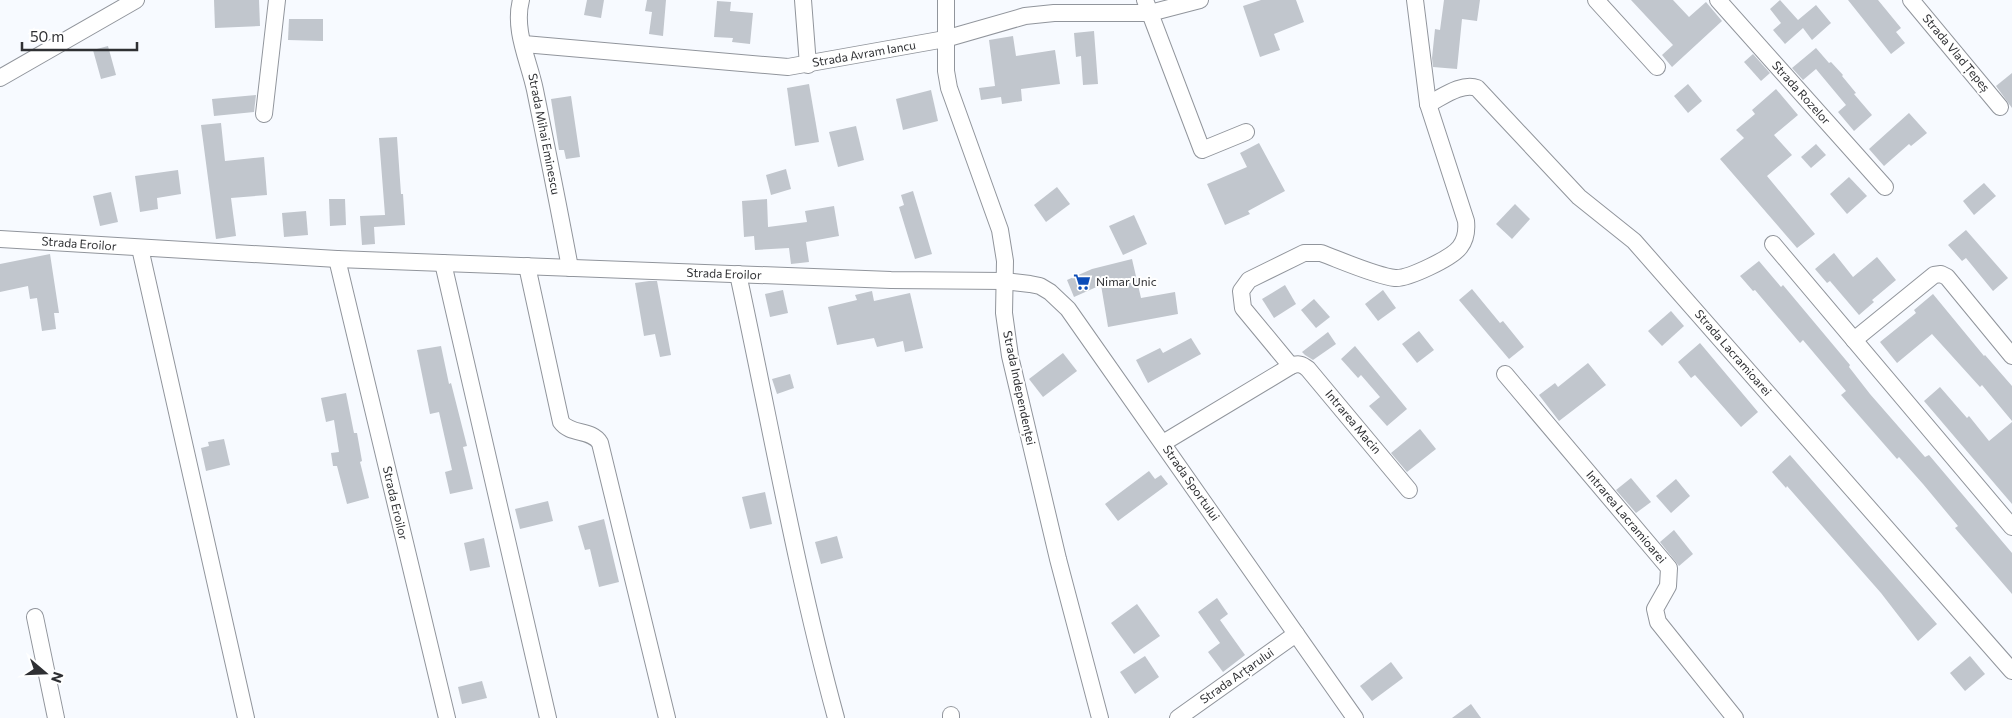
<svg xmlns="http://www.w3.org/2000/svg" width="2012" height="718" font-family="Commissioner,sans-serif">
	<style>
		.building { fill: #c1c6cd }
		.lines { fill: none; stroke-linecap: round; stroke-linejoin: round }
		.minor-casing { stroke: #91959c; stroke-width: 18 }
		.minor { stroke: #fff; stroke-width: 16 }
		.labels { text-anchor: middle; stroke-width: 4; stroke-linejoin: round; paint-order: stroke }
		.street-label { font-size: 12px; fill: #2f3033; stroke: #fff }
		.poi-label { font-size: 12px; fill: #2f3033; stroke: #fff; text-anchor: start }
	</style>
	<rect width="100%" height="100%" fill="#f7faff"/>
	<!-- building -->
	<g class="building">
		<polygon points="214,0 259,0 260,26 215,28"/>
		<polygon points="587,0 604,0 601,18 584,15"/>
		<polygon points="647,0 666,0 663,36 649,34 652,12 645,11"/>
		<polygon points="1261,0 1296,0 1304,22 1274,34 1280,50 1260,57 1243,6"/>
		<polygon points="1444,0 1480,0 1477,21 1462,19 1457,69 1433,67 1432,58 1435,29 1440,30"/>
		<polygon points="1631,0 1673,0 1689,17 1706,2 1722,21 1672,67 1662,55 1673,45"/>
		<polygon points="1780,0 1798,20 1816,5 1831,23 1812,40 1803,28 1785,44 1773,30 1781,23 1770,9"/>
		<polygon points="1848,0 1878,0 1901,28 1896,32 1905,43 1891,54"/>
		<polygon points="717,1 731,2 730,11 753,13 750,44 732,42 733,38 714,37"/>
		<polygon points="289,19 323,19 323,41 288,40"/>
		<polygon points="1094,31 1098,84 1083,85 1081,56 1076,57 1074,33"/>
		<polygon points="1013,36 1016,56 1055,50 1060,84 1021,89 1022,101 1002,104 1001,97 981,100 979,88 995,86 989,40"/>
		<polygon points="108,46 116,75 101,79 93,50"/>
		<polygon points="1816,48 1829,63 1831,62 1843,75 1842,76 1856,93 1854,94 1872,115 1854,131 1838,112 1846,105 1816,69 1803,80 1792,68"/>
		<polygon points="1753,54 1770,73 1761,81 1744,62"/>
		<polygon points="2012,73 2012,108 1996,86"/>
		<polygon points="809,84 819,142 795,146 787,88"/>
		<polygon points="1688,84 1702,101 1688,113 1674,96"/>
		<polygon points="1776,89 1798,115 1774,135 1792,155 1767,176 1815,234 1797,248 1720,159 1744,138 1736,130 1755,114 1752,110"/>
		<polygon points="931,90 938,121 903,130 896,99"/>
		<polygon points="256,95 254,112 214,116 212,99"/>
		<polygon points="571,96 580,157 566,159 564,150 559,150 551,99"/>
		<polygon points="1909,113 1927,133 1911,146 1909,144 1884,166 1869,149"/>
		<polygon points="221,123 225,161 264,157 267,195 231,198 236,236 216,239 201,125"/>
		<polygon points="856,126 864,160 838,167 829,132"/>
		<polygon points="397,137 401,194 403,194 405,225 374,227 375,244 362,245 360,216 385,215 379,138"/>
		<polygon points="1259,143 1285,191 1248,211 1250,214 1225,225 1207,184 1247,167 1240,153"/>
		<polygon points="1816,144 1826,155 1811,168 1801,157"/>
		<polygon points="786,169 791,189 771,195 766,175"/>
		<polygon points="178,170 181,194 157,198 158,209 140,212 135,176"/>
		<polygon points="1849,177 1867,196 1847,214 1830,194"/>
		<polygon points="1984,183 1996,196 1974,215 1963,201"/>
		<polygon points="1057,187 1070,204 1046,222 1034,205"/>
		<polygon points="913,191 932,254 915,259 899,207 904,205 901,195"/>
		<polygon points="111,192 118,222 100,226 93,196"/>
		<polygon points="329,199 345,199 346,225 330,226"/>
		<polygon points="767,199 768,227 807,222 805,211 834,206 839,236 806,242 809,262 791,264 789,248 755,250 754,236 744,237 742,201"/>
		<polygon points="1515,204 1530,219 1512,239 1496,224"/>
		<polygon points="306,211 308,235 284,237 282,213"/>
		<polygon points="1134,215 1147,244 1123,255 1109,226"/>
		<polygon points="1966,230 2008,278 1993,291 1966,258 1962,261 1948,245"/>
		<polygon points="1834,253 1853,277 1877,257 1896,280 1872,300 1874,302 1859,315 1830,281 1827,283 1815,269"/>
		<polygon points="50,254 59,313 54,313 56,329 42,331 37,298 30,299 28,286 0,292 0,264"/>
		<polygon points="1132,259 1141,298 1175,292 1178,314 1108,327 1101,285 1074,297 1067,280 1092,269"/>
		<polygon points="1759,261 1781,287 1783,285 1850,365 1849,367 1870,394 1925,457 1929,455 2012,553 2012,594 1955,528 1958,526 1923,484 1899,457 1897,459 1841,395 1846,391 1803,340 1800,343 1755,290 1753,291 1740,276"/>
		<polygon points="649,281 657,281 671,355 660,357 655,334 644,336 635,283"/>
		<polygon points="1285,285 1296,304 1274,318 1262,299"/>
		<polygon points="1472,289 1500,323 1503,321 1524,347 1509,359 1459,300"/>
		<polygon points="783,290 788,313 770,317 765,294"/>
		<polygon points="1383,290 1396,308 1378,321 1365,304"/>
		<polygon points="872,291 874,301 910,293 923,348 905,352 903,341 877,347 874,338 837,345 828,307 857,300 855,295"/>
		<polygon points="1933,294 1984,356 1985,355 2012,386 2012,421 1982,385 1980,387 1932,334 1897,363 1880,342 1916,313 1914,310"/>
		<polygon points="1314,299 1330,317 1316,328 1301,310"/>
		<polygon points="1671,311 1684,326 1662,346 1648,331"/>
		<polygon points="1419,331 1434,350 1417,363 1402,344"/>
		<polygon points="1328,332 1336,344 1313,360 1305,355 1302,352"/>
		<polygon points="1191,338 1201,354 1148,383 1136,360 1160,348 1163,353"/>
		<polygon points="1700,343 1758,412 1741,427 1695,375 1691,378 1678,362"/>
		<polygon points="441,346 449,384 451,383 467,446 463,447 473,489 450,494 445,472 452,470 439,412 430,414 417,350"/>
		<polygon points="1355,346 1407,409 1387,426 1369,406 1380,397 1361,375 1358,378 1341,359"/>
		<polygon points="1063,353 1077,371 1043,397 1029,379"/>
		<polygon points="1588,363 1606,385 1559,421 1539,395 1555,383 1558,387"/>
		<polygon points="790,374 794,388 777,394 772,379"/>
		<polygon points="1940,387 1967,418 1969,416 1989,441 2012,422 2012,504 1924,401"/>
		<polygon points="346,393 354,433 357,433 362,461 360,462 369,498 347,504 337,466 333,466 331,453 339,452 334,420 326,422 321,398"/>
		<polygon points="1420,429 1436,449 1407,472 1391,453"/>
		<polygon points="224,439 230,465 206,471 201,448 209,446 208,442"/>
		<polygon points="1790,455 1937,624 1918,641 1881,593 1787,486 1786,488 1772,472"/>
		<polygon points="1149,471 1155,479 1161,475 1168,484 1118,521 1105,504"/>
		<polygon points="1631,478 1651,502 1636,513 1616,490"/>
		<polygon points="1676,479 1690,496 1671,513 1656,496"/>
		<polygon points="765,492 772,524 750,529 742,497"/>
		<polygon points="548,501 553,521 520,529 515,509"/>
		<polygon points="604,519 619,582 599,587 590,549 585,550 578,526"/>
		<polygon points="1674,530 1693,554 1679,566 1660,542"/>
		<polygon points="837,536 843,558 821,564 815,542"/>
		<polygon points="484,538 490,567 470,571 464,543"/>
		<polygon points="1217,598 1228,614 1220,620 1245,655 1223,672 1208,652 1220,643 1198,612"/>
		<polygon points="1137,604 1160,636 1134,654 1111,623"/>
		<polygon points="1145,656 1159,677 1135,694 1120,672"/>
		<polygon points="1970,656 1985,674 1965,691 1950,673"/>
		<polygon points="1391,662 1403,678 1372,701 1360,686"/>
		<polygon points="482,681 487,698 462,704 458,687"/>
		<polygon points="1471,704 1481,718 1452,718"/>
	</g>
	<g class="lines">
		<!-- minor casing -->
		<g class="minor-casing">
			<g id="minor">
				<path d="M521,0c-8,30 8,61 14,90 12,59 24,118 35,178"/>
				<polyline points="803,0 808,65"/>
				<polyline points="946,0 946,71 949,88 1000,230 1005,261 1004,313 1010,356 1058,559 1100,718"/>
				<polyline points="1145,0 1202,150 1246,132"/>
				<polyline points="1596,0 1657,67"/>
				<polyline points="1718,0 1885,187"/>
				<polyline points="1911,0 2000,107"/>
				<polyline points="524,44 788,67 945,39 1025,16 1054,13 1150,13 1200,0"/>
				<polyline points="0,78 136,0"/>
				<path d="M1428,104c13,-6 34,-22 49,-16l102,109 55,44 378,430"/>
				<polyline points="264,114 277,0"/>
				<polyline points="0,239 337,259 891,280 1004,281 1030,284 1040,286 1050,292 1068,309 1355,718"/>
				<polyline points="1773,244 2012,527"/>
				<polyline points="140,248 246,718"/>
				<polyline points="337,259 447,718"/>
				<polyline points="443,263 548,718"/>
				<path d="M527,266l34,156c9,13 31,7 39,21l67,275"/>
				<path d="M738,274c32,148 58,298 98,444"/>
				<polyline points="1854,340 1934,275 1941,274 1947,277 2012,356"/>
				<path d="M1291,366c7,-3 11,-2 17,3l101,121"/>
				<polyline points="1505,374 1669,568 1668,586 1655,609 1658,622 1735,718"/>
				<path d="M1163,443l128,-77 -48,-58 -2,-17 8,-11 55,-27h17c19,7 55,23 74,25 13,1 57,-20 65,-31 6,-8 7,-17 6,-26l-38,-117 -13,-104"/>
				<polyline points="35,617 56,718"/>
				<polyline points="951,715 951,718"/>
				<polyline points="1178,718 1296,634"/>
			</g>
		</g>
		<!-- minor -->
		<use href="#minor" class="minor"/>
	</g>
	<!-- icons -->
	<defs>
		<g id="supermarket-bare" transform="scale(1.35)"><path d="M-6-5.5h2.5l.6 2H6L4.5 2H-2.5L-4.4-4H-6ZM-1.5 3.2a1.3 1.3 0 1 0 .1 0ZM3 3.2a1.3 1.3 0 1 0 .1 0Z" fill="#0d4db8" stroke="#fff" stroke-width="2.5" paint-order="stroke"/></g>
	</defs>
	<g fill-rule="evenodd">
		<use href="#supermarket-bare" x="1082" y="282"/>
	</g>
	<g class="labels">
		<!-- street labels -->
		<g class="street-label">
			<text transform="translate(1956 53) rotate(50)" y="4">Strada Vlad Țepeș</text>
			<text transform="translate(864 54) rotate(-10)" y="4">Strada Avram Iancu</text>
			<text transform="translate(1801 93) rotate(48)" y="4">Strada Rozelor</text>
			<text transform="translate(544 134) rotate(79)" y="4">Strada Mihai Eminescu</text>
			<text transform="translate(79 244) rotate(4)" y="4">Strada Eroilor</text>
			<text transform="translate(724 274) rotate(2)" y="4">Strada Eroilor</text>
			<text transform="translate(1733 353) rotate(49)" y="4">Strada Lacramioarei</text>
			<text transform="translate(1019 388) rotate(78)" y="4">Strada Independenței</text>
			<text transform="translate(1353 422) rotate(50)" y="4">Intrarea Macin</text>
			<text transform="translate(1191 483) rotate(55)" y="4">Strada Sportului</text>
			<text transform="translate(395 503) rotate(77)" y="4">Strada Eroilor</text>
			<text transform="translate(1626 517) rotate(50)" y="4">Intrarea Lacramioarei</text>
			<text transform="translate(1237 676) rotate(-35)" y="4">Strada Arțarului</text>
		</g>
		<!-- poi labels -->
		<g class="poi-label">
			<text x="1096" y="286">Nimar Unic</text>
		</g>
	</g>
	<!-- north arrow -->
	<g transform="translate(45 673) rotate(109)" stroke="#ffffff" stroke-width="4" paint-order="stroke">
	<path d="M0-4L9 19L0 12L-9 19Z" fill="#2f3033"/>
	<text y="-8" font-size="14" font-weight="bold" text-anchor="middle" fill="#2f3033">N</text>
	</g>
	<!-- scale -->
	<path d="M22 42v8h115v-8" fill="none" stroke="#2f3033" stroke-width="2.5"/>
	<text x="30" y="42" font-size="15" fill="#2f3033" stroke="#ffffff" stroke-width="4" paint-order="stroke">50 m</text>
</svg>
